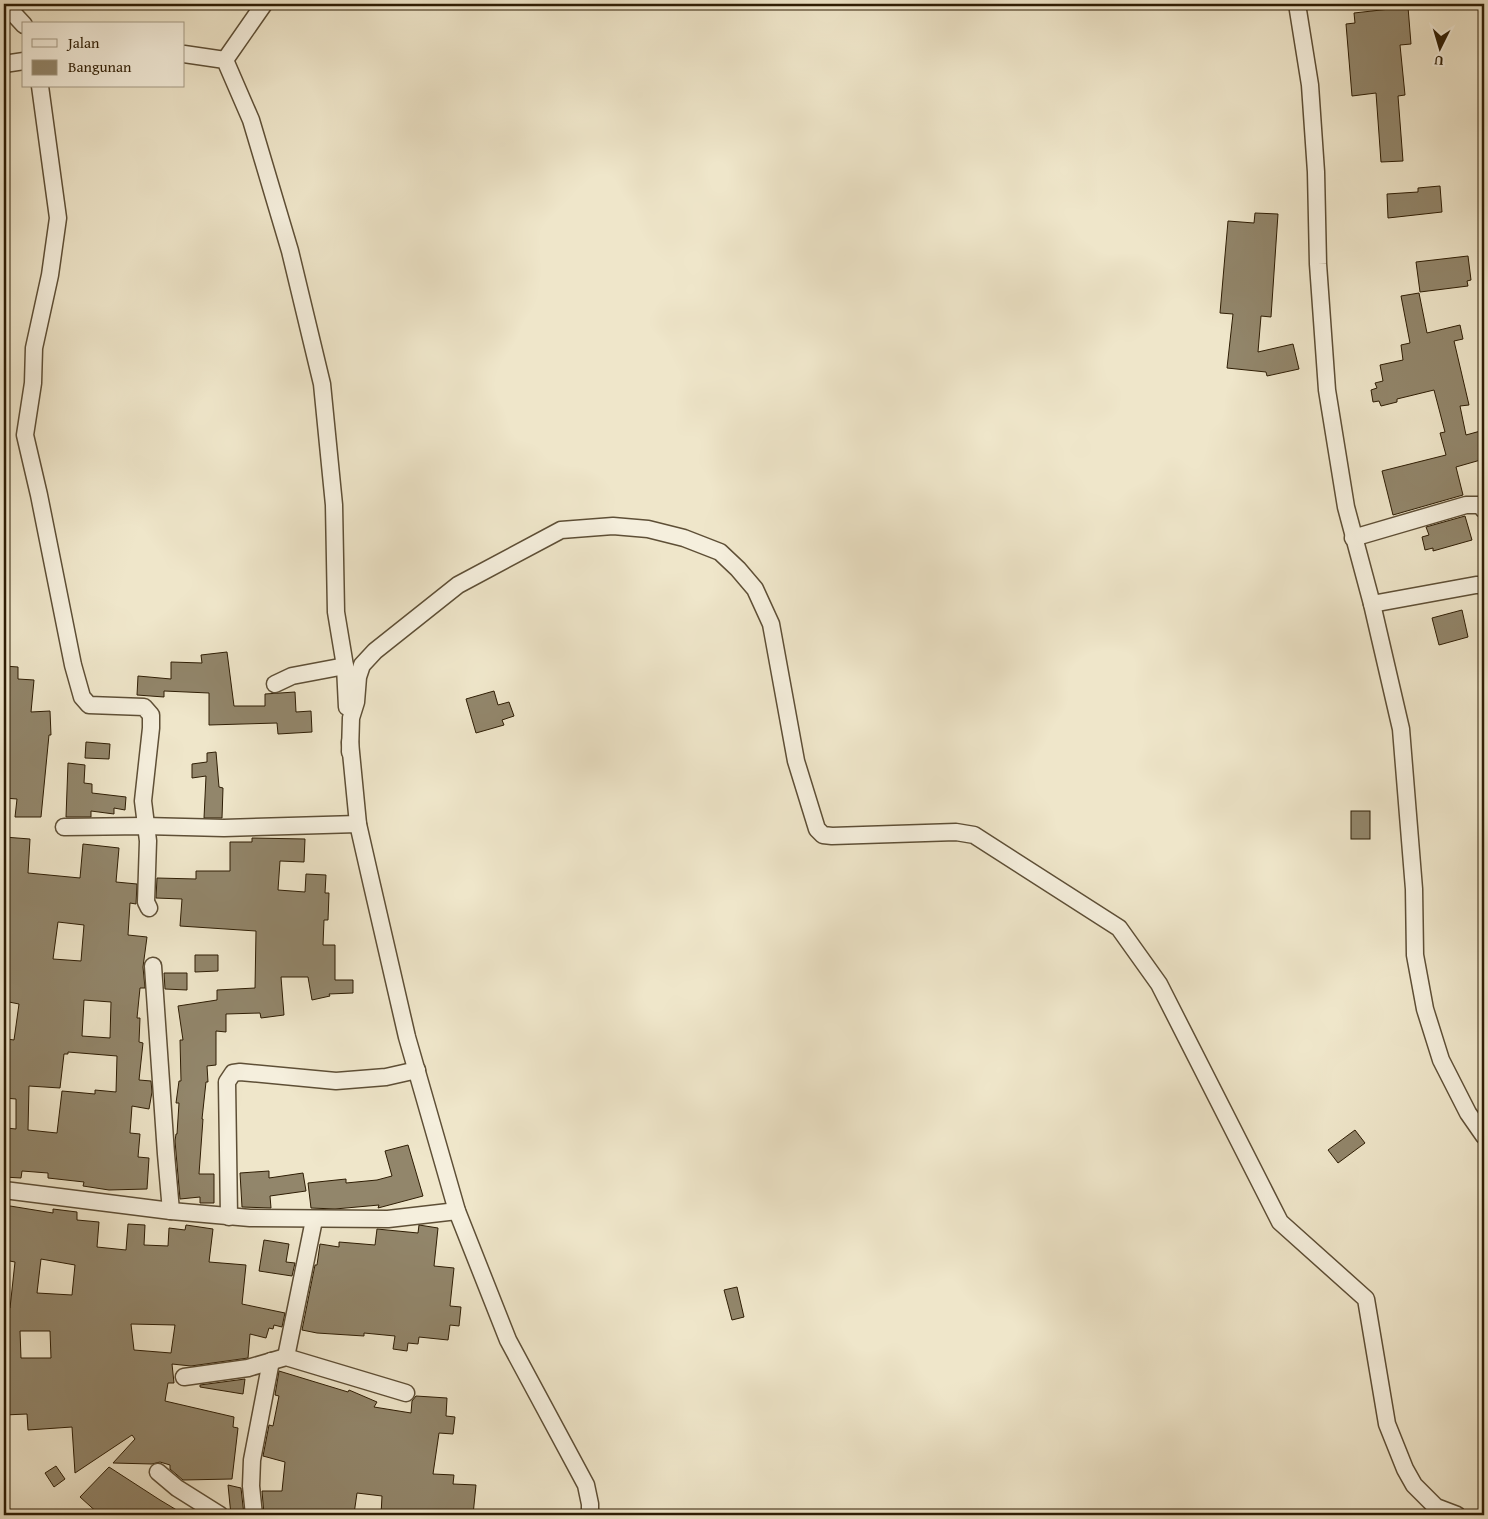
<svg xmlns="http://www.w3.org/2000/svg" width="1488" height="1519" font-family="'Gentium Book Plus',serif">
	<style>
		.building { fill: #92866b; stroke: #2e1d04; fill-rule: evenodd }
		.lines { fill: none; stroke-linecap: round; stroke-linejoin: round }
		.minor-casing { stroke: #5e4f36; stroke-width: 19 }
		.minor { stroke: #f5efdd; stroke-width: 16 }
	</style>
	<rect width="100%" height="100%" fill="#efe6ca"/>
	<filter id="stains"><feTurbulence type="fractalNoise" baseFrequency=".004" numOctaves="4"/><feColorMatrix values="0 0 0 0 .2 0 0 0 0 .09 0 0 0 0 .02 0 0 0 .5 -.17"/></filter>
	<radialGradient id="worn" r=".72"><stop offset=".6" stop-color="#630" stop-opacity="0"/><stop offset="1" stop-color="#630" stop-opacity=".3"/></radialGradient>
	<!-- building -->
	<g class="building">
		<polygon points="1408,7 1411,44 1400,45 1405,95 1398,96 1403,161 1381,162 1376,93 1352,96 1346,24 1355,23 1354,13"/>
		<polygon points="1440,186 1442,212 1388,218 1387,194 1418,192 1418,188"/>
		<polygon points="1255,213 1278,214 1271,317 1261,316 1258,352 1293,344 1299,369 1267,376 1266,372 1227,368 1233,314 1220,313 1228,221 1254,223"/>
		<polygon points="1468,256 1471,280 1467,281 1468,286 1420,292 1416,262"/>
		<polygon points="1419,293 1427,333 1460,325 1463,339 1454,341 1469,405 1460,406 1466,435 1484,430 1484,459 1456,467 1463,495 1393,515 1382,471 1446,455 1440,433 1445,432 1434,390 1397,399 1397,402 1381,406 1379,401 1373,402 1371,390 1377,388 1375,383 1383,381 1380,365 1403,360 1401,345 1410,343 1401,296"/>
		<polygon points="1465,516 1472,540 1433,551 1433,548 1425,550 1422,537 1429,535 1426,527"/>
		<polygon points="1462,610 1468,637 1439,645 1432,618"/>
		<polygon points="227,652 234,706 265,706 265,694 295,692 296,712 311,711 312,732 278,734 277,723 209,725 209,693 164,691 164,697 137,695 138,676 171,679 171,662 202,663 201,655"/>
		<polygon points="4,666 18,667 18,679 34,680 31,712 50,711 51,735 49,735 41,817 15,817 17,799 4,798"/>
		<polygon points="494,691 498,705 509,702 514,716 502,720 504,725 476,733 466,699"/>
		<polygon points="86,742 110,744 109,759 85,758"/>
		<polygon points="216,752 219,787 223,788 222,818 204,818 206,776 192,778 192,764 207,762 207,753"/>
		<polygon points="68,763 85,765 84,783 92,784 92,793 126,797 125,810 114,808 114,814 91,811 91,817 66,817"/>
		<rect x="1351" y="811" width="19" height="28"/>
		<path d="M4,837l26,2 -2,34 52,5 3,-34 36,4 -3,34 21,2 -1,20 -6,-1 -2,32 19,2 -4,30 2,21h-5l-3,30h3l-1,24 4,1 -4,37 12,1 1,11 -3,17 -17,-3 -2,27 10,1 -2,23 11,1 -2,31 -38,1 -26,-4 1,-4 -36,-4v-5l-26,-2 -1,7 -17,-1v-29l2,-20 10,1v-30l-12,-1v-39h2l1,-20 7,1 5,-36 -15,-3zM58,922l26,3 -3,36 -28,-2zM84,1000l27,2 -1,36 -28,-2zM68,1052l49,4 -1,36 -21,-2v4l-33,-3 -5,42 -29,-3 1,-44 31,2 4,-34h4z"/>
		<polygon points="252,838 305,839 304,862 280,861 278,890 305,892 306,874 326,875 325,893 329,893 328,920 324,920 323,945 335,945 335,980 353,980 353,993 329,994 330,996 312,1000 308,977 281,977 284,1015 261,1018 260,1013 226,1014 226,1032 216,1031 216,1065 207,1066 208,1082 206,1082 202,1119 203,1119 199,1174 214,1174 214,1203 200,1203 200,1197 180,1199 175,1141 176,1134 177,1134 179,1103 176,1103 179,1081 181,1081 180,1040 183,1040 178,1006 217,1000 217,990 255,988 256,931 180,926 182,899 156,898 157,878 196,879 196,871 230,871 230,842 252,842"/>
		<polygon points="195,955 218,955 218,971 195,972"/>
		<polygon points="164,973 187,973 187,990 165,989"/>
		<polygon points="1355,1130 1365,1143 1338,1163 1328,1150"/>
		<polygon points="408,1145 423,1196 378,1208 379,1205 335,1209 311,1208 308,1183 346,1179 346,1183 377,1180 392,1176 385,1151"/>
		<polygon points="269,1171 269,1178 303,1173 306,1191 270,1196 271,1208 242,1207 240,1173"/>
		<path d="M4,1205l49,8v-4l24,3v8l22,2 -2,25 29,3 2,-26 17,1 -1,20 24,1 1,-18 16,2 1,-5 27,4 -4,33 37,3 -4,39 43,9 -3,14 -8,-2 -1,4 -4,-1 -3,10 -16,-4 -2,24 -57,8 -19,-2 2,19h-6l-3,18 69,16 -1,10 5,1 -6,51 -49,1 -13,-11v-4l-10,-3 -8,2 -39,-1 22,-24 -3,-4 -57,38 -3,-46 -44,3 -1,-16 -23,1v-107h6l5,-46 -11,-2zM41,1259l34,6 -3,30 -35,-2zM131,1324l44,1 -4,28 -37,-3zM20,1331h30l1,27h-30z"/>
		<polygon points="419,1225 438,1228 434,1266 454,1268 450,1306 461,1307 459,1326 450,1325 448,1340 419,1337 418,1344 408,1343 407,1351 393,1349 395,1336 364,1333 364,1336 317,1333 302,1330 315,1265 317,1265 320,1244 339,1247 339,1242 375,1245 377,1229 418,1233"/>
		<polygon points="264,1240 289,1244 286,1262 295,1263 292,1276 259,1271"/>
		<polygon points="737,1287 744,1317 732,1320 724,1290"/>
		<polygon points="279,1371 348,1392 349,1390 377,1402 374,1407 411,1413 412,1401 416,1396 447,1398 446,1416 455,1417 453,1434 439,1433 433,1474 454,1475 453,1484 476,1485 473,1515 381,1515 382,1496 357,1493 354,1514 313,1510 313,1513 282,1512 282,1514 264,1515 262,1491 282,1491 285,1462 263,1456 269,1425 273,1426 279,1396 275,1395"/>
		<polygon points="245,1379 243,1394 200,1387 200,1385"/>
		<polygon points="56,1466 65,1479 54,1487 45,1473"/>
		<polygon points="109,1467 160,1500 185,1515 100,1515 80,1497"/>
		<polygon points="228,1485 241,1488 244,1515 231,1515"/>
	</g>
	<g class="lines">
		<!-- minor casing -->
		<g class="minor-casing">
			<g id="minor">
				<polyline points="10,4 12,12 24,25"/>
				<polyline points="1297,4 1310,85 1316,172 1318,264 1327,390 1346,507 1372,604 1401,729 1414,889 1415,955 1425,1009 1441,1060 1468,1113 1484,1136"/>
				<polyline points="184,54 225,60 251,120 290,251 322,384 334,505 336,612 345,666 347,707"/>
				<polyline points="225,60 264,4"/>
				<polyline points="4,64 24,61"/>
				<polyline points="40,86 58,218 50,275 34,348 33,383 25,435 39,495 73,665 82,697 89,705 144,707 151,715 151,728 143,801 148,841 146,902 149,908"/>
				<polyline points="1353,538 1466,505 1480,505 1484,510"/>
				<polyline points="1372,604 1476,585 1484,585"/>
				<polyline points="275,684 292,676 345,666"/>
				<polyline points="350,742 358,824 371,881 407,1037 457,1211 508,1340 586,1485 590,1504 590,1515"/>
				<polyline points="350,752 351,718 356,702 358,677 362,665 375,651 458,585 561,530 613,526 648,529 684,538 720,552 738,569 755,589 771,624 796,761 817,829 823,835 832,836 956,832 974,835 1119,928 1159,984 1280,1222 1366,1299 1387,1424 1405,1469 1414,1485 1436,1507 1457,1515"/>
				<polyline points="64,827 145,826 224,828 358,824"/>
				<polyline points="153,966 166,1154 171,1211"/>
				<polyline points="4,1190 171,1211 250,1218 388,1219 457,1211"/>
				<polyline points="229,1217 227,1082 233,1073 240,1072 336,1081 386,1077 417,1070"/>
				<polyline points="286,1357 314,1220"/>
				<polyline points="184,1377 248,1368 286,1357 406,1393"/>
				<polyline points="158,1472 177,1488 220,1515"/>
				<polyline points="254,1515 251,1486 252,1460 271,1361"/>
			</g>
		</g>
		<!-- minor -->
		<use href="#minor" class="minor"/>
	</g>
	<!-- margin -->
	<rect width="1488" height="1519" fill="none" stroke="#efe6ca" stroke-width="20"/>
	<rect x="5" y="5" width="1478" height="1509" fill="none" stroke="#2e1d04" stroke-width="2.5"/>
	<rect x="10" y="10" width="1468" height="1499" fill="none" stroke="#2e1d04"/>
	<!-- legend -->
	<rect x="22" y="22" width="162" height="65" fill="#f5efdd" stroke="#a59b86"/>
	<rect x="32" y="39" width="25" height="8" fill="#f5efdd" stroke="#a59b86"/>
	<text x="68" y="48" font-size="15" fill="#2e1d04">Jalan</text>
	<rect x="32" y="60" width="25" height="15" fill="#92866b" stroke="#a59b86"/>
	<text x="68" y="72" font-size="15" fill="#2e1d04">Bangunan</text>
	<!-- north arrow -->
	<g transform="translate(1440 48) rotate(185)" stroke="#f5efdd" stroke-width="4" paint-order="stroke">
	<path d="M0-4L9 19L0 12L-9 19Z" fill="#2e1d04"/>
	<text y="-8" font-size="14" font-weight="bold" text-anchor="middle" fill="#2e1d04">U</text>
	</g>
	<rect width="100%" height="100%" filter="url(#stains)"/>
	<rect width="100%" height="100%" fill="url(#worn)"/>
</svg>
